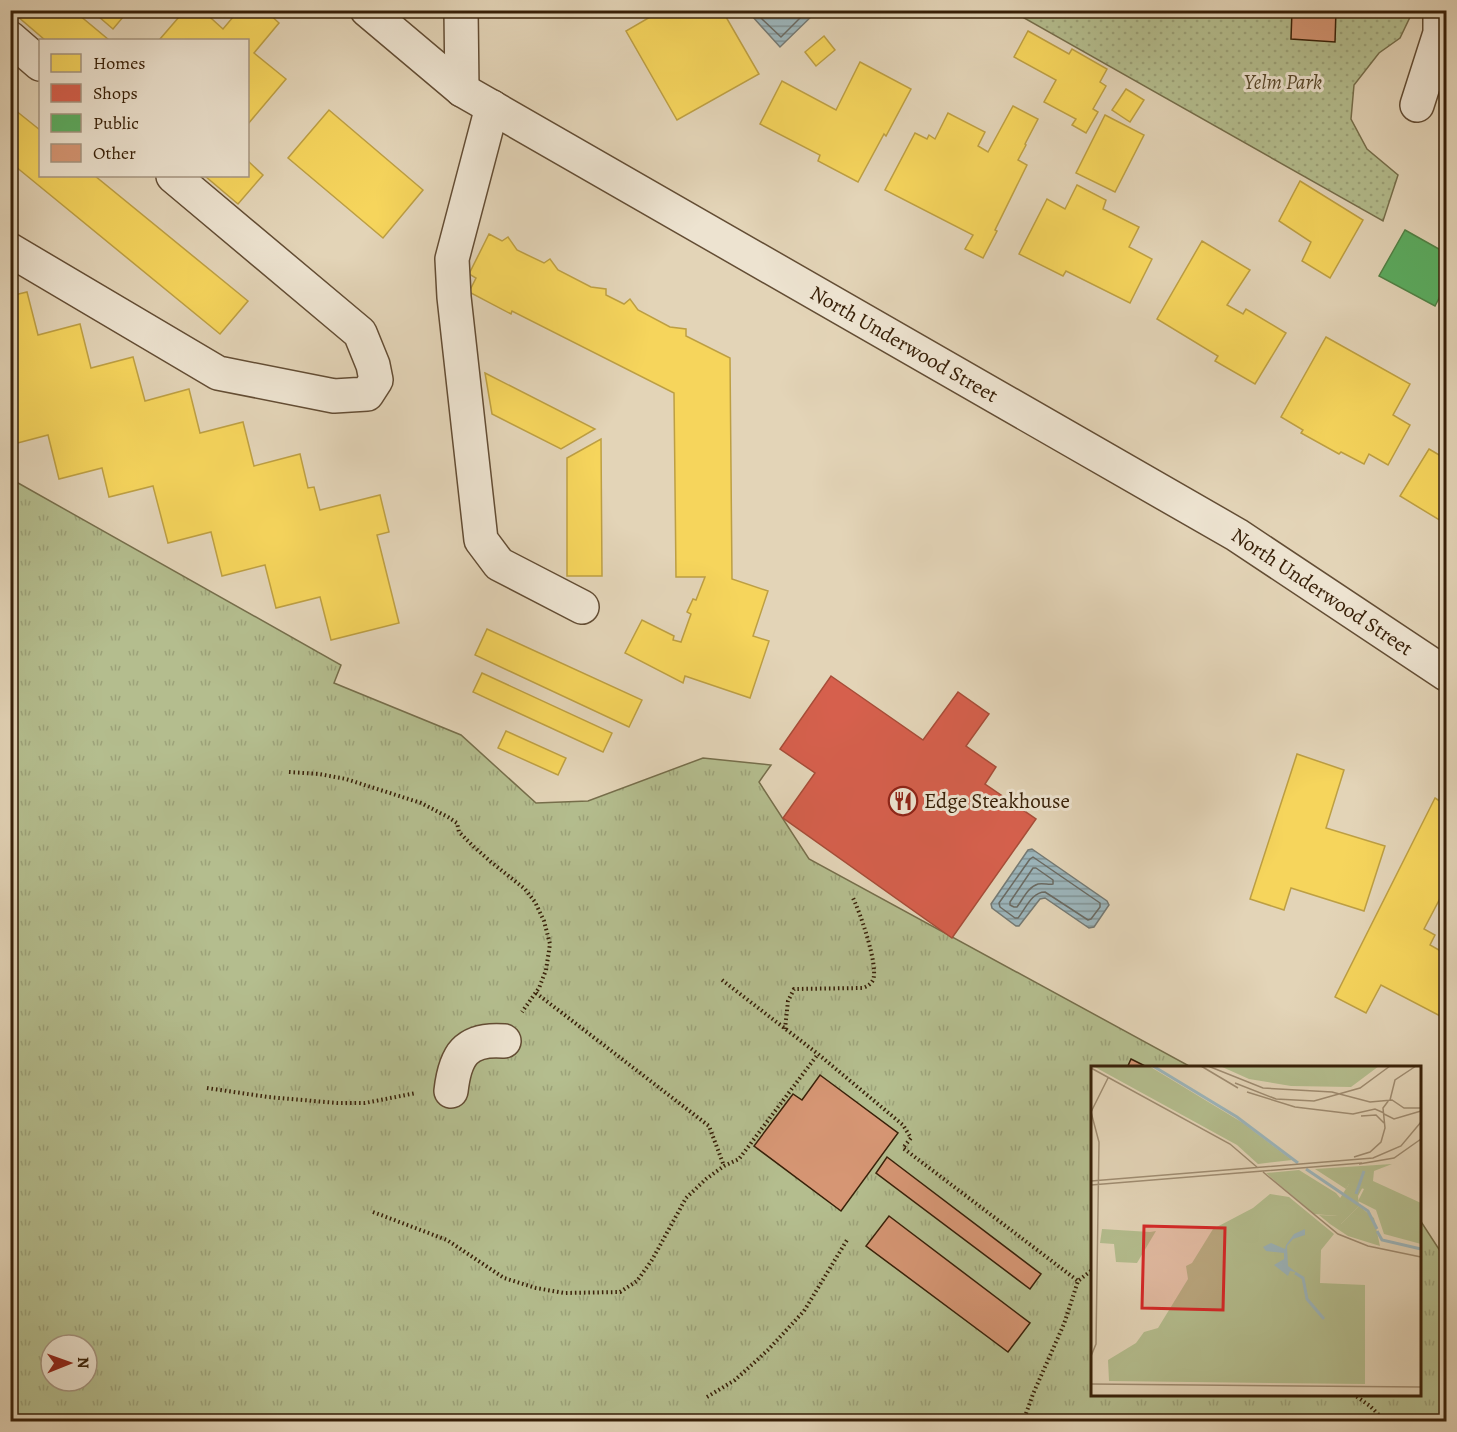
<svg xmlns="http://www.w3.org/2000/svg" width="1457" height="1432" font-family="Alegreya,serif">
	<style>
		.grass { fill: url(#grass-tufts); stroke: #766e4b; stroke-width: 1.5; fill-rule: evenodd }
		.park { fill: url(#park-dots); stroke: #766e4b; stroke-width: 1.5 }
		.water { fill: url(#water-rules); stroke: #747973; stroke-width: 1.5 }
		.homes { fill: #f6d55c; stroke: #bd9f43; stroke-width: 1.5 }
		.shops { fill: #d6604d; stroke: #a74d38; stroke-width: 1.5 }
		.public { fill: #5aae61; stroke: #508346; stroke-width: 1.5 }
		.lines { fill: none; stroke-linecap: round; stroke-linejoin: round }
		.shore { stroke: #6a6a62; stroke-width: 1.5 }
		.building { fill: #d69674; stroke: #382008; stroke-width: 1.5 }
		.minor-casing { stroke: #634d34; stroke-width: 36 }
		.path { stroke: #382008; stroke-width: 4; stroke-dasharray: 1.5 3; stroke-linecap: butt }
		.minor { stroke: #ede3d0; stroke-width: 33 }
		.labels { text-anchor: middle; stroke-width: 6; stroke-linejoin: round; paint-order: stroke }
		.park-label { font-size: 21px; font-style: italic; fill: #57472a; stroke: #ede3d0 }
		.street-label { font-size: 21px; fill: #382008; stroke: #ede3d0 }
		.poi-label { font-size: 21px; fill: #382008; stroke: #ede3d0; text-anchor: start }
		.inset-river { fill: none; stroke: #9cb5bb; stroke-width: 3 }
		.inset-road { fill: none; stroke: #9f8c71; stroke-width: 1.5 }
		.view { fill: #d62828; fill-opacity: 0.15; stroke: #d62828; stroke-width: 3 }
		.inset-edge { fill: none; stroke: #382008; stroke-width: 3 }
	</style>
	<defs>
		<pattern id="grass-tufts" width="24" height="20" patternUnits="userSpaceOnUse" patternTransform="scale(1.5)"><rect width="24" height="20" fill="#b4bd8e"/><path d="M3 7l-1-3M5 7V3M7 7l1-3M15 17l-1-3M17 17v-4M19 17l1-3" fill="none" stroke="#9ca279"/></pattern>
		<pattern id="park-dots" width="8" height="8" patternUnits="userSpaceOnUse" patternTransform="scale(1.5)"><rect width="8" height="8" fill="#b4bd8e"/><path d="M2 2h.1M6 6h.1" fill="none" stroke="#9ca279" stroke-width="1.8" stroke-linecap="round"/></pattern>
		<pattern id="water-rules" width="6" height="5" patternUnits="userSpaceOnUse" patternTransform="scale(1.5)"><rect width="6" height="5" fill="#9cb5bb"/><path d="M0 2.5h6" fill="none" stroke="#809396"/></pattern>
	</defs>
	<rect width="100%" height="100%" fill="#e3d4b7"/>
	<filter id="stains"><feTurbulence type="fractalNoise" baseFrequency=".00333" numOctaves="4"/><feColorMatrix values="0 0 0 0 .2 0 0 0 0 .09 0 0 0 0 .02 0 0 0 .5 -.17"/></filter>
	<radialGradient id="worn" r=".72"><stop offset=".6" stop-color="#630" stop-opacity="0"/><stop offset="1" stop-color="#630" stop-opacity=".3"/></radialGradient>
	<!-- grass -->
	<path class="grass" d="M11,479l330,186 -7,18 127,52 75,68 52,-2 115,-43 68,7 -12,17 50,77 382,208 -99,1v326h328v-174l26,40v161h-1435zM51,1345h36v36h-36z"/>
	<!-- park -->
	<polygon class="park" points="1012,11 1411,11 1411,15 1400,38 1379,53 1354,85 1351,119 1367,149 1398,175 1383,221"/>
	<!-- water -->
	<g class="water">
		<polygon points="758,10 817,10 817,11 780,47 752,16"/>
		<polygon points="1032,849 1107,901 1109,905 1094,927 1089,928 1045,898 1040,899 1019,926 1016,926 992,908 991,904 1028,850"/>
	</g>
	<!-- homes -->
	<g class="homes">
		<polygon points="10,10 73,10 109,40 45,40"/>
		<polygon points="91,10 129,10 113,29"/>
		<polygon points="185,10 202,10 223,29 239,10 265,10 279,23 254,53 286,79 248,124 248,40 161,40 160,39"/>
		<polygon points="662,10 706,10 709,15 717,10 722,10 759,74 677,120 626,31"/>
		<polygon points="1028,31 1069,54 1072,49 1107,69 1100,82 1106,86 1093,109 1098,112 1086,133 1072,125 1076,119 1044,102 1056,80 1014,57"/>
		<polygon points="824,36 835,50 816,66 805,52"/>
		<polygon points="860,62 911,89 886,136 884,134 858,182 818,161 820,155 760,124 782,81 836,110"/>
		<polygon points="1126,89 1144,100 1130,122 1112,110"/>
		<polygon points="10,106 40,130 40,176 95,176 248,301 220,334 10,162"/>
		<polygon points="1013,106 1038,119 1025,144 1026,145 1018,160 1027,165 995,230 997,231 983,258 965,249 973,235 885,190 915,133 927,139 929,135 935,139 948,113 985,132 978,146 988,152"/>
		<polygon points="329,110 423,190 383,238 288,158"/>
		<polygon points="1105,115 1144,135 1115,192 1076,173"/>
		<polygon points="248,161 263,175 238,204 205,176 248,176"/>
		<polygon points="1300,181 1363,220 1330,278 1302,261 1311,242 1279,221"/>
		<polygon points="1077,185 1106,200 1103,209 1139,227 1129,247 1152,259 1130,303 1066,271 1063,276 1019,254 1047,199 1065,209"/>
		<polygon points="489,234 502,241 508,237 517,250 544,263 550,259 558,270 591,287 606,289 606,295 624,304 630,299 638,310 670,327 686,329 686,336 730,358 732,579 768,591 753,636 769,641 750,698 685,676 683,683 625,653 642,620 674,636 673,640 681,642 691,614 687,612 693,599 696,600 705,577 676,577 674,393 512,311 511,314 469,292 476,278 469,274"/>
		<polygon points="1202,241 1250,270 1227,305 1243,314 1246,309 1286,333 1255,384 1215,361 1218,356 1157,319"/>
		<polygon points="27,292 38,335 80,324 91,368 133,357 145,401 189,389 200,433 243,422 254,466 300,454 308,488 314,487 320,510 380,495 389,532 377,535 399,623 331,640 320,597 276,608 265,565 222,576 211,532 168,543 153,486 109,497 102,468 59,479 48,435 10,445 10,296"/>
		<polygon points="1326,337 1410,384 1393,415 1410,425 1388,465 1369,454 1364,464 1341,452 1339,454 1301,433 1303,430 1281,417"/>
		<polygon points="485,373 595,429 561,449 492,414"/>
		<polygon points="601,439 602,576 567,576 567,458"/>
		<polygon points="1429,449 1446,459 1446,524 1400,496"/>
		<polygon points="487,629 642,700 629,727 475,655"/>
		<polygon points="482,673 612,733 603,752 473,692"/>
		<polygon points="506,731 566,758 558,775 498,748"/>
		<polygon points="1297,754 1344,770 1326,828 1385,846 1364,911 1291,888 1284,910 1250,899"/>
		<polygon points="1435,798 1446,805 1446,887 1424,929 1435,935 1430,945 1446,954 1446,1013 1444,1018 1381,985 1366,1013 1335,997"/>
	</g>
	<!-- shops -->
	<polygon class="shops" points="831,676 923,740 958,692 989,714 966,746 996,767 985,784 1036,819 952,938 783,818 815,773 780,749"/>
	<!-- public -->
	<polygon class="public" points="1405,230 1446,253 1446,285 1435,306 1379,276"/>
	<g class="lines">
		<!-- shore -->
		<g class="shore">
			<polyline points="761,10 761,18 781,37 808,10"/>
			<path d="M1033,857l67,46v4l-9,12 -3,1 -43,-28c-13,0 -19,16 -27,26h-3l-15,-11 -1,-4 31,-44z"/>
			<path d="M1033,868h3l17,12v4c-4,1 -9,-1 -15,0 -10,3 -15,15 -21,23h-3l-4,-2v-3z"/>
		</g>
	</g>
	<!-- building -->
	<g class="building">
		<polygon points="1292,10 1336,10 1335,42 1291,39"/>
		<polygon points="1131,1059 1149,1068 1127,1068"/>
		<polygon points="820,1075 898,1133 841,1211 754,1146 793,1094 802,1100"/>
		<polygon points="887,1157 1041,1274 1030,1289 876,1173"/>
		<polygon points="889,1216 1030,1323 1008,1352 866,1246"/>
	</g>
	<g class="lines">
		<!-- minor casing -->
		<g class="minor-casing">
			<g id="minor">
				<path id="s1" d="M367,10l95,80 775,445 209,139"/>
				<polyline points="461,10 462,90"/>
				<polyline points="10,38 40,64"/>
				<polyline points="1417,105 1440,33 1440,10"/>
				<polyline points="492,107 452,259 454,297 481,540 499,564 582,607"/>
				<polyline points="10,250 218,373 334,396 367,394 376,380 373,365 360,333 173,176"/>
				<path d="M451,1091c4,-35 14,-53 53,-50"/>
			</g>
		</g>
		<!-- path -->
		<g class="path">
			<polyline points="289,772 319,774 346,779 421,803 448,817 457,823 459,832 474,847 491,862 525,889 535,902 544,921 550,944 546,970 539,988 522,1012"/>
			<polyline points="722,980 818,1054"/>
			<polyline points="536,993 709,1126 724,1166"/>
			<path d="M785,1029l3,-28 6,-12 68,-1c5,-1 9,-4 11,-8 6,-14 -14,-71 -21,-84"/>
			<polyline points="207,1088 268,1097 337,1103 365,1103 416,1093"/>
			<polyline points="373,1212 447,1240 504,1278 536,1288 564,1293 620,1292 637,1281 652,1260 686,1198 706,1179 724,1166 739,1159 818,1054 903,1125 911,1138 903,1148 1078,1281"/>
			<polyline points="1353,1394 1370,1406 1386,1422"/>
			<polyline points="707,1397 735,1380 768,1350 804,1311 847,1240"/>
			<polyline points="1023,1422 1033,1394 1064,1324 1078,1281 1092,1270"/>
		</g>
		<!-- minor -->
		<use href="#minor" class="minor"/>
	</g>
	<!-- icons -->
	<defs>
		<g id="restaurant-ring" transform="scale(1.5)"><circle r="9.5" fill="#ede3d0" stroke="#8f2418" stroke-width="1.5"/><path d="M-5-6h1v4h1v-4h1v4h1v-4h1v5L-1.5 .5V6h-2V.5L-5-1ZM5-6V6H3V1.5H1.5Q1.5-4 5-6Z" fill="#8f2418"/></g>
	</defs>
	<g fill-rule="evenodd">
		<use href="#restaurant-ring" x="903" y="801"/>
	</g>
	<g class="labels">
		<!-- park labels -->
		<g class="park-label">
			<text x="1283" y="89">Yelm Park</text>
		</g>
		<!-- street labels -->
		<g class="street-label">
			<text dy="7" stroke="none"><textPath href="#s1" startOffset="634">North Underwood Street</textPath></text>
			<text dy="7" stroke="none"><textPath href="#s1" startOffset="1120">North Underwood Street</textPath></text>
		</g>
		<!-- poi labels -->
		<g class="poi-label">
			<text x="924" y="808">Edge Steakhouse</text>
		</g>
	</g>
	<!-- overview -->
	<g transform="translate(1091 1066)">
		<rect width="330" height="330" fill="#e3d4b7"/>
		<path d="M2,0h56l94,57 49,37 -34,4 -21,-19zM301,98l-18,7 -1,10 48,22v41l-37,-10 -8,-24 -18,-9 6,-12 -15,-5 -3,5 -31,-20zM208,104l37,23 5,6 -4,5 1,12 -24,-2 -48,-41zM179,128l19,3 45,37 -13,16 -1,33 45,2v99l-256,-3 -1,-21 28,-17 8,-11 14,-4 30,-49 -2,-13 6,-3 21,-34 40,-21zM268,140l15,12 6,28 -32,-10 -18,-12h11z" fill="#b4bd8e"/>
		<path d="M270,112l5,3 -8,15 1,10 -18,18h-11l-11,-9 19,1 -17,-20 3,-4 13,11 12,-19z" fill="#b4bd8e"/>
		<path d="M129,0h159l-28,21 -60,-1 -42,-7zM11,163l48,3 6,-1 -19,32 -21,-1 -2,-18 -14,-1z" fill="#b4bd8e"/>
		<path d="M214,163v6l-12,4 -6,7 1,20 8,6 -6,-1 -2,5 -14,-11 10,-6v-6l-18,-2 -3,-4 8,-4 14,6 1,-4 8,-11z" fill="#9cb5bb"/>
		<path class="inset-river" d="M62,0l84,51 61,46M215,103l62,42 9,18M265,128l8,-23M286,165l5,9 39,9M204,207l8,5 4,21 17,20"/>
		<path class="inset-road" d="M110,0l37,22M117,0l55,22 69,4 38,10 22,-2 12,8h17M0,2l139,76 28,24M144,17l41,16 38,2 46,-13 30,-22M156,26l48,15 58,7 22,-5 9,4M299,34l5,-20 21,-14M293,48l10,5 27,-8M270,50l15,-1 8,8M263,91l16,-5 11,-10 4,-14 -2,-20 6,-8M268,98l35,-6 27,-19M172,106l75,62 30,12 53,11M0,115l282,-23 28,-12 20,-24M0,119l271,-22M0,290l5,-12 3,-202 -8,-30 17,-34M0,318l330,3"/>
		<path class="view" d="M53,160l81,2 -2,82 -81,-2z"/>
		<rect width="330" height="330" class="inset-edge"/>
	</g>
	<!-- margin -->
	<rect width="1457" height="1432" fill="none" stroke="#e3d4b7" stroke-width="36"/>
	<rect x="12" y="12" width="1433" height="1408" fill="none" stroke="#382008" stroke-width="3"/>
	<rect x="18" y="18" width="1421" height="1396" fill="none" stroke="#382008" stroke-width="1.5"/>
	<!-- legend -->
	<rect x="39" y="39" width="210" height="138" fill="#ede3d0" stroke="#a59580" stroke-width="1.5"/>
	<rect x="51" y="54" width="30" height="18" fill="#f6d55c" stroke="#a59580" stroke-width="1.5"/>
	<text x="93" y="69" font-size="18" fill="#382008">Homes</text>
	<rect x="51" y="84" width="30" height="18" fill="#d6604d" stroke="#a59580" stroke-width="1.5"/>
	<text x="93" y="99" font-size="18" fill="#382008">Shops</text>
	<rect x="51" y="114" width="30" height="18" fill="#5aae61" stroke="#a59580" stroke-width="1.5"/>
	<text x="93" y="129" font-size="18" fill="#382008">Public</text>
	<rect x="51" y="144" width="30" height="18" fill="#d69674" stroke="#a59580" stroke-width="1.5"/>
	<text x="93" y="159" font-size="18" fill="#382008">Other</text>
	<!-- north arrow -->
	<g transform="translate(69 1363) rotate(89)"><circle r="28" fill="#ede3d0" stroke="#a59580" stroke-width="1.5"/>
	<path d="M0-4.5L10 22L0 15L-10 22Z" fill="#8f2418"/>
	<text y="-9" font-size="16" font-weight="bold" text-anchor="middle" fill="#382008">N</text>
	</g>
	<rect width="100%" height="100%" filter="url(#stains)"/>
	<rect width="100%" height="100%" fill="url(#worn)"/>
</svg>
